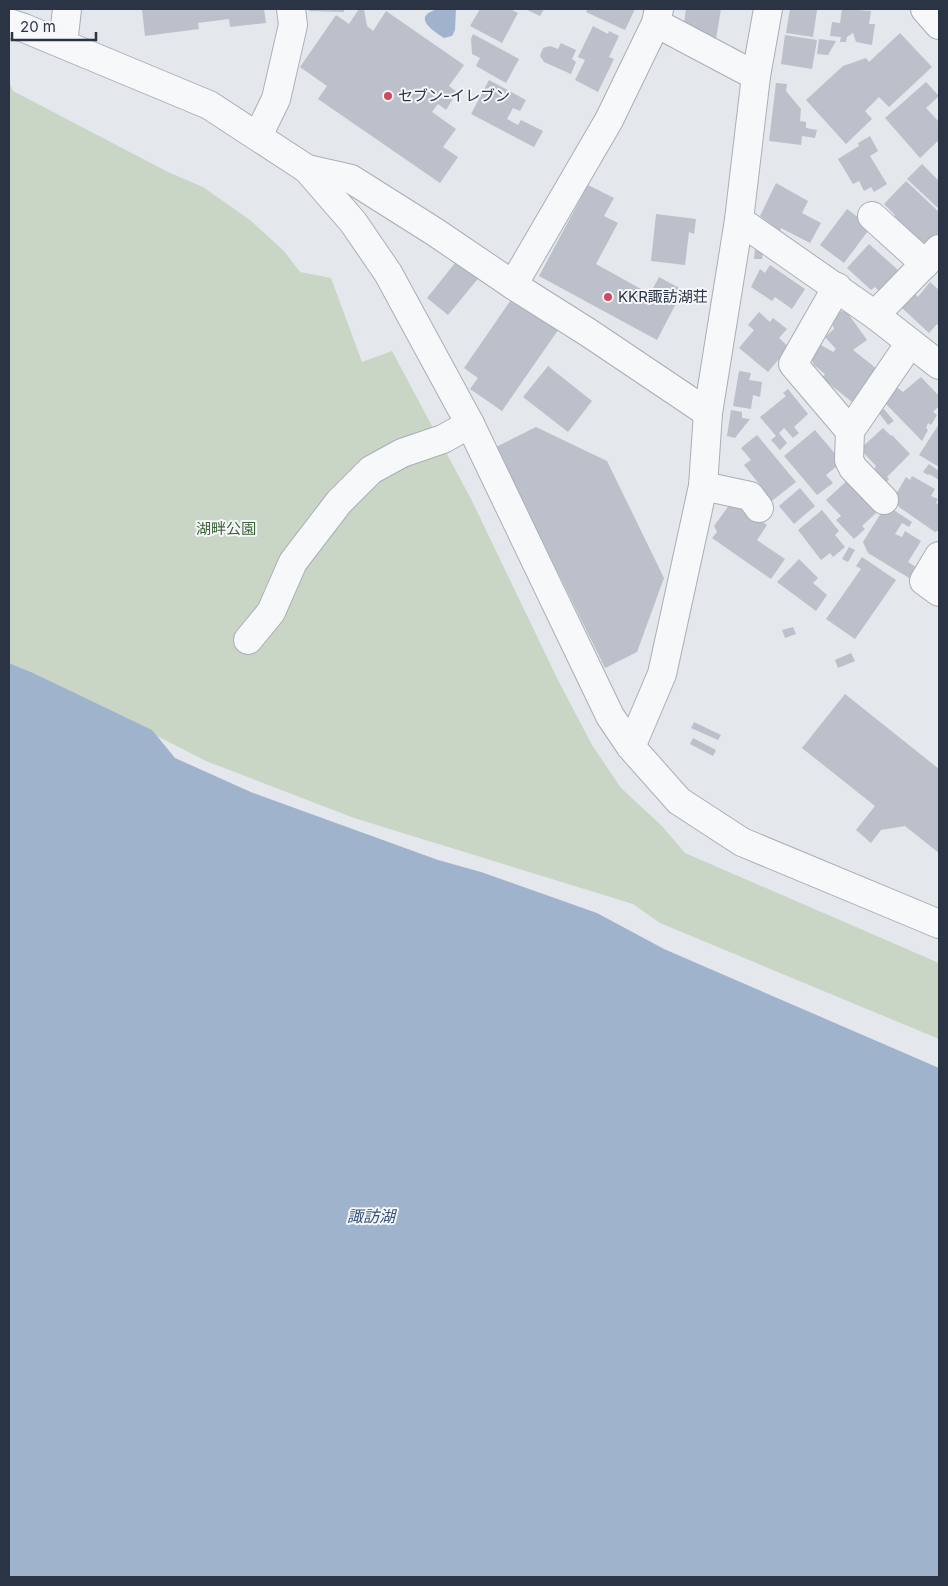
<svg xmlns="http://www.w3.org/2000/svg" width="948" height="1586" font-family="Inter,'Noto Sans JP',sans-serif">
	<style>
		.green { fill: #c9d6c5 }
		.water { fill: #9fb4cc }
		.building { fill: #bbc0ca }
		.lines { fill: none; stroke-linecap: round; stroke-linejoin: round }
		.minor-casing { stroke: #a9aeb7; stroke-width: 30 }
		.minor { stroke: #f7f8fa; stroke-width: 28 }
		.poi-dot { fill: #d1495b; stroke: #f4f6f9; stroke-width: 2 }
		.labels { text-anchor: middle; stroke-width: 4; stroke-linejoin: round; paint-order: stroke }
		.poi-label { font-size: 15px; fill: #2b3445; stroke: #f4f6f9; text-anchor: start }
		.park-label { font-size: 15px; fill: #3f6138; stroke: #f4f6f9 }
		.water-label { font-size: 16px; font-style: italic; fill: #34527a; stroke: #f4f6f9 }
	</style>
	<rect width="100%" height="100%" fill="#e4e7ec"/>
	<!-- green -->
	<polygon class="green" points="9,81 13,91 168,172 203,187 250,220 284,251 300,272 331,278 362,362 392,351 472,501 557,678 592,745 621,788 662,826 685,853 939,963 939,1039 660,923 633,904 354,818 206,761 31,672 9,663"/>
	<!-- water -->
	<g class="water">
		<path d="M438,9h18l-1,21 -3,6 -8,2c-14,-9 -32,-22 -6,-29z"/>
		<polygon points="9,663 31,672 152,730 175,758 253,793 438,860 481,872 597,913 664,949 939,1068 939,1577 9,1577"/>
	</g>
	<!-- building -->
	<g class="building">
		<polygon points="142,9 264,9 266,23 230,27 229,19 198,23 199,29 145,36"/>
		<polygon points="309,9 344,9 344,12 309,11"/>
		<polygon points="359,9 364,9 367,26 373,31 386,11 464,65 449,86 457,92 446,110 438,104 432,112 456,129 443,147 458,157 440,183 318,99 327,86 300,67 336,15 349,24"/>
		<polygon points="480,9 510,9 518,13 502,43 470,26"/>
		<polygon points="525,9 544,9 540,16"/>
		<polygon points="588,9 635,9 625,30 586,12"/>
		<polygon points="686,9 721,9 716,39 699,37 683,30"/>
		<polygon points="790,9 817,10 813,37 786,33"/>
		<polygon points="842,9 871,11 869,24 875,24 872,45 856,42 853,33 847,37 846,42 840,42 841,37 830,36 832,22 840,23"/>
		<polygon points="593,26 608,34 609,31 619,36 609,57 614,59 598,92 575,80 585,60 578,57"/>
		<polygon points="900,33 932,67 889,107 879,97 865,111 872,119 846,144 806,100 843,66 866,58 869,62"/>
		<polygon points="473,34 519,59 506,83 476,66 480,58 472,54 471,39"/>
		<polygon points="785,35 817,40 812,69 781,64"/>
		<polygon points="819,39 836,41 828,55 817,54"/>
		<polygon points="561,43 576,50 572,59 576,62 571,74 544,62 540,56 543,48 550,46 558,49"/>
		<polygon points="489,80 526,100 520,111 513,108 507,119 518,125 521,120 543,131 534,147 471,114"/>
		<polygon points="926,82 939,96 926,108 939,122 939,140 920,158 885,118"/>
		<polygon points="776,83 787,84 786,91 801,109 800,121 806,122 806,128 817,130 815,138 802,136 801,145 769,141"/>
		<polygon points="870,136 878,151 870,156 887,184 874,192 871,187 864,191 859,181 853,184 838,159 859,146 858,143"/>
		<polygon points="922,164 939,181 939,209 907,179"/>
		<polygon points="906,181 939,212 939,232 921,251 890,221 895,215 884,204"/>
		<polygon points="776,183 808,201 802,213 821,223 810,243 781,228 780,231 760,216"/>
		<polygon points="588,185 614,198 604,216 618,223 596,264 650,294 659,277 683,290 657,340 539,276"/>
		<polygon points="847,209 871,227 844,263 820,245"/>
		<polygon points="656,214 696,219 694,234 689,232 685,265 651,261"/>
		<polygon points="869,244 898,270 879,291 875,287 871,290 847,268"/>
		<polygon points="755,250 763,251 762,259 754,259"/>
		<polygon points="459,258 481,275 448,315 427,298"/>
		<polygon points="770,265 805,289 792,309 775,297 772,301 751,287 760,269 765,273"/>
		<polygon points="930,282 939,290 939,326 937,324 929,333 901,307 914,293 918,297"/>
		<polygon points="517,291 563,323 502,411 470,389 478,378 464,368"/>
		<polygon points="841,311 847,312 867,340 853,350 877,369 852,402 822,378 825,374 814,365 811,358 821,345 833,352 836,349 825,337 834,329 831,321"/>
		<polygon points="759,312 770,322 773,318 787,329 779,338 789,347 768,372 739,348 754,330 748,325"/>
		<polygon points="548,366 592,401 568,432 523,397"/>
		<polygon points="739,371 751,373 749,380 762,382 760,397 753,395 751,409 733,406"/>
		<polygon points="921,377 939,396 939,406 933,412 937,415 931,425 928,423 926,428 928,430 922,441 885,403 894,385 903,392"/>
		<polygon points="788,389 808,414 794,427 799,433 793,438 784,428 779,433 787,443 780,450 771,440 776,436 760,417 786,396 783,393"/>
		<polygon points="884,409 894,421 888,425 879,413"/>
		<polygon points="731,410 742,412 742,418 750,419 735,438 727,436"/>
		<polygon points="939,424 939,467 919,455"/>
		<polygon points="536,427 607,461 664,578 637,652 605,668 496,447"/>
		<polygon points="883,428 891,436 892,435 910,454 887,477 889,479 884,485 872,473 876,466 860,449"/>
		<polygon points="815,430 842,462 826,475 833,483 817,495 784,456"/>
		<polygon points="757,435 796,482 768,504 756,488 760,485 744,465 751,460 741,448"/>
		<polygon points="929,464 939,471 939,480 929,474 928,475 923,472"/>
		<polygon points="912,476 935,489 931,496 938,499 936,503 939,505 939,530 935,532 899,507 895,496 906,477 910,480"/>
		<polygon points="850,478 864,494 861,497 876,513 862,526 865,529 854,539 836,520 841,516 826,500"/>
		<polygon points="800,488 815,506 794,524 779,506"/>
		<polygon points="730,504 736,508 738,504 767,525 757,540 785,559 771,579 712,538 717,532 714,526"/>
		<polygon points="886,505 912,522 909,527 902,523 895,534 902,537 905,531 921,541 908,562 916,567 909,578 868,553 863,542"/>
		<polygon points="822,510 839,531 835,535 845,547 833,557 830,553 821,560 798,530"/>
		<polygon points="849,547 855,550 848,562 842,559"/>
		<polygon points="862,557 896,580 855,639 826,619 861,569 856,566"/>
		<polygon points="799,559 818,578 813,583 827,595 816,611 777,582"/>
		<polygon points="793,627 796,634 785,638 782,630"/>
		<polygon points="851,653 855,661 838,668 835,660"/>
		<polygon points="845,694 939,769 939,853 905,826 881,830 871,843 856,830 875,806 802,748"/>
		<polygon points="694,722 721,735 718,740 691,728"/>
		<polygon points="693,738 716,750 713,756 690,744"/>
	</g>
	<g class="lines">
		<!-- minor casing -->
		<g class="minor-casing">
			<g id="minor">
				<polyline points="925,9 939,25"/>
				<polyline points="9,23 24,28 209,105 307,169 353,222 388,273 470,424 610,716 631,747 679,801 742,842 939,924"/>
				<polyline points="656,23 756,76"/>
				<polyline points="63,44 67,9"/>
				<polyline points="258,136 276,99 293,25 291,9"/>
				<polyline points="307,169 351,179 435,232 513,285 589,333 708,413"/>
				<polyline points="872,216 925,264"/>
				<polyline points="739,220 875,315 939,365"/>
				<polyline points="513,285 609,120 656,23 659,9"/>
				<polyline points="837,287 793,364 850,431"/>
				<polyline points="875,315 939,249"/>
				<polyline points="703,486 750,496 759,508"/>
				<polyline points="884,500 853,468 849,460 850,431 910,343"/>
				<polyline points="939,556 924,581 939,592"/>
				<polyline points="248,640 271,612 293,562 339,502 371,470 402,453 443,439 470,424"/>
				<polyline points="631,747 662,674 703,486 708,413 739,220 756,76 768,9"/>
			</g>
		</g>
		<!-- minor -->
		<use href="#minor" class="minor"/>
	</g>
	<!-- markers -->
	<g class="poi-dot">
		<circle cx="388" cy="96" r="5"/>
		<circle cx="608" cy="297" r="5"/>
	</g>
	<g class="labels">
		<!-- poi labels -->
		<g class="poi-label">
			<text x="398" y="101">セブン-イレブン</text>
			<text x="618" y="302">KKR諏訪湖荘</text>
		</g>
		<!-- park labels -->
		<g class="park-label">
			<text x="226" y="534">湖畔公園</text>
		</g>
		<!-- water labels -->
		<g class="water-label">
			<text x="371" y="1222">諏訪湖</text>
		</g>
	</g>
	<!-- border -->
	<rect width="948" height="1586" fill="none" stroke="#2b3445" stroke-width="20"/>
	<!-- scale -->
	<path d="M12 32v8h84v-8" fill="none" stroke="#2b3445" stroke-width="2.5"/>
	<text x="20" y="32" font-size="15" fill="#2b3445" stroke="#f4f6f9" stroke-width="4" paint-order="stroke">20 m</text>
</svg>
